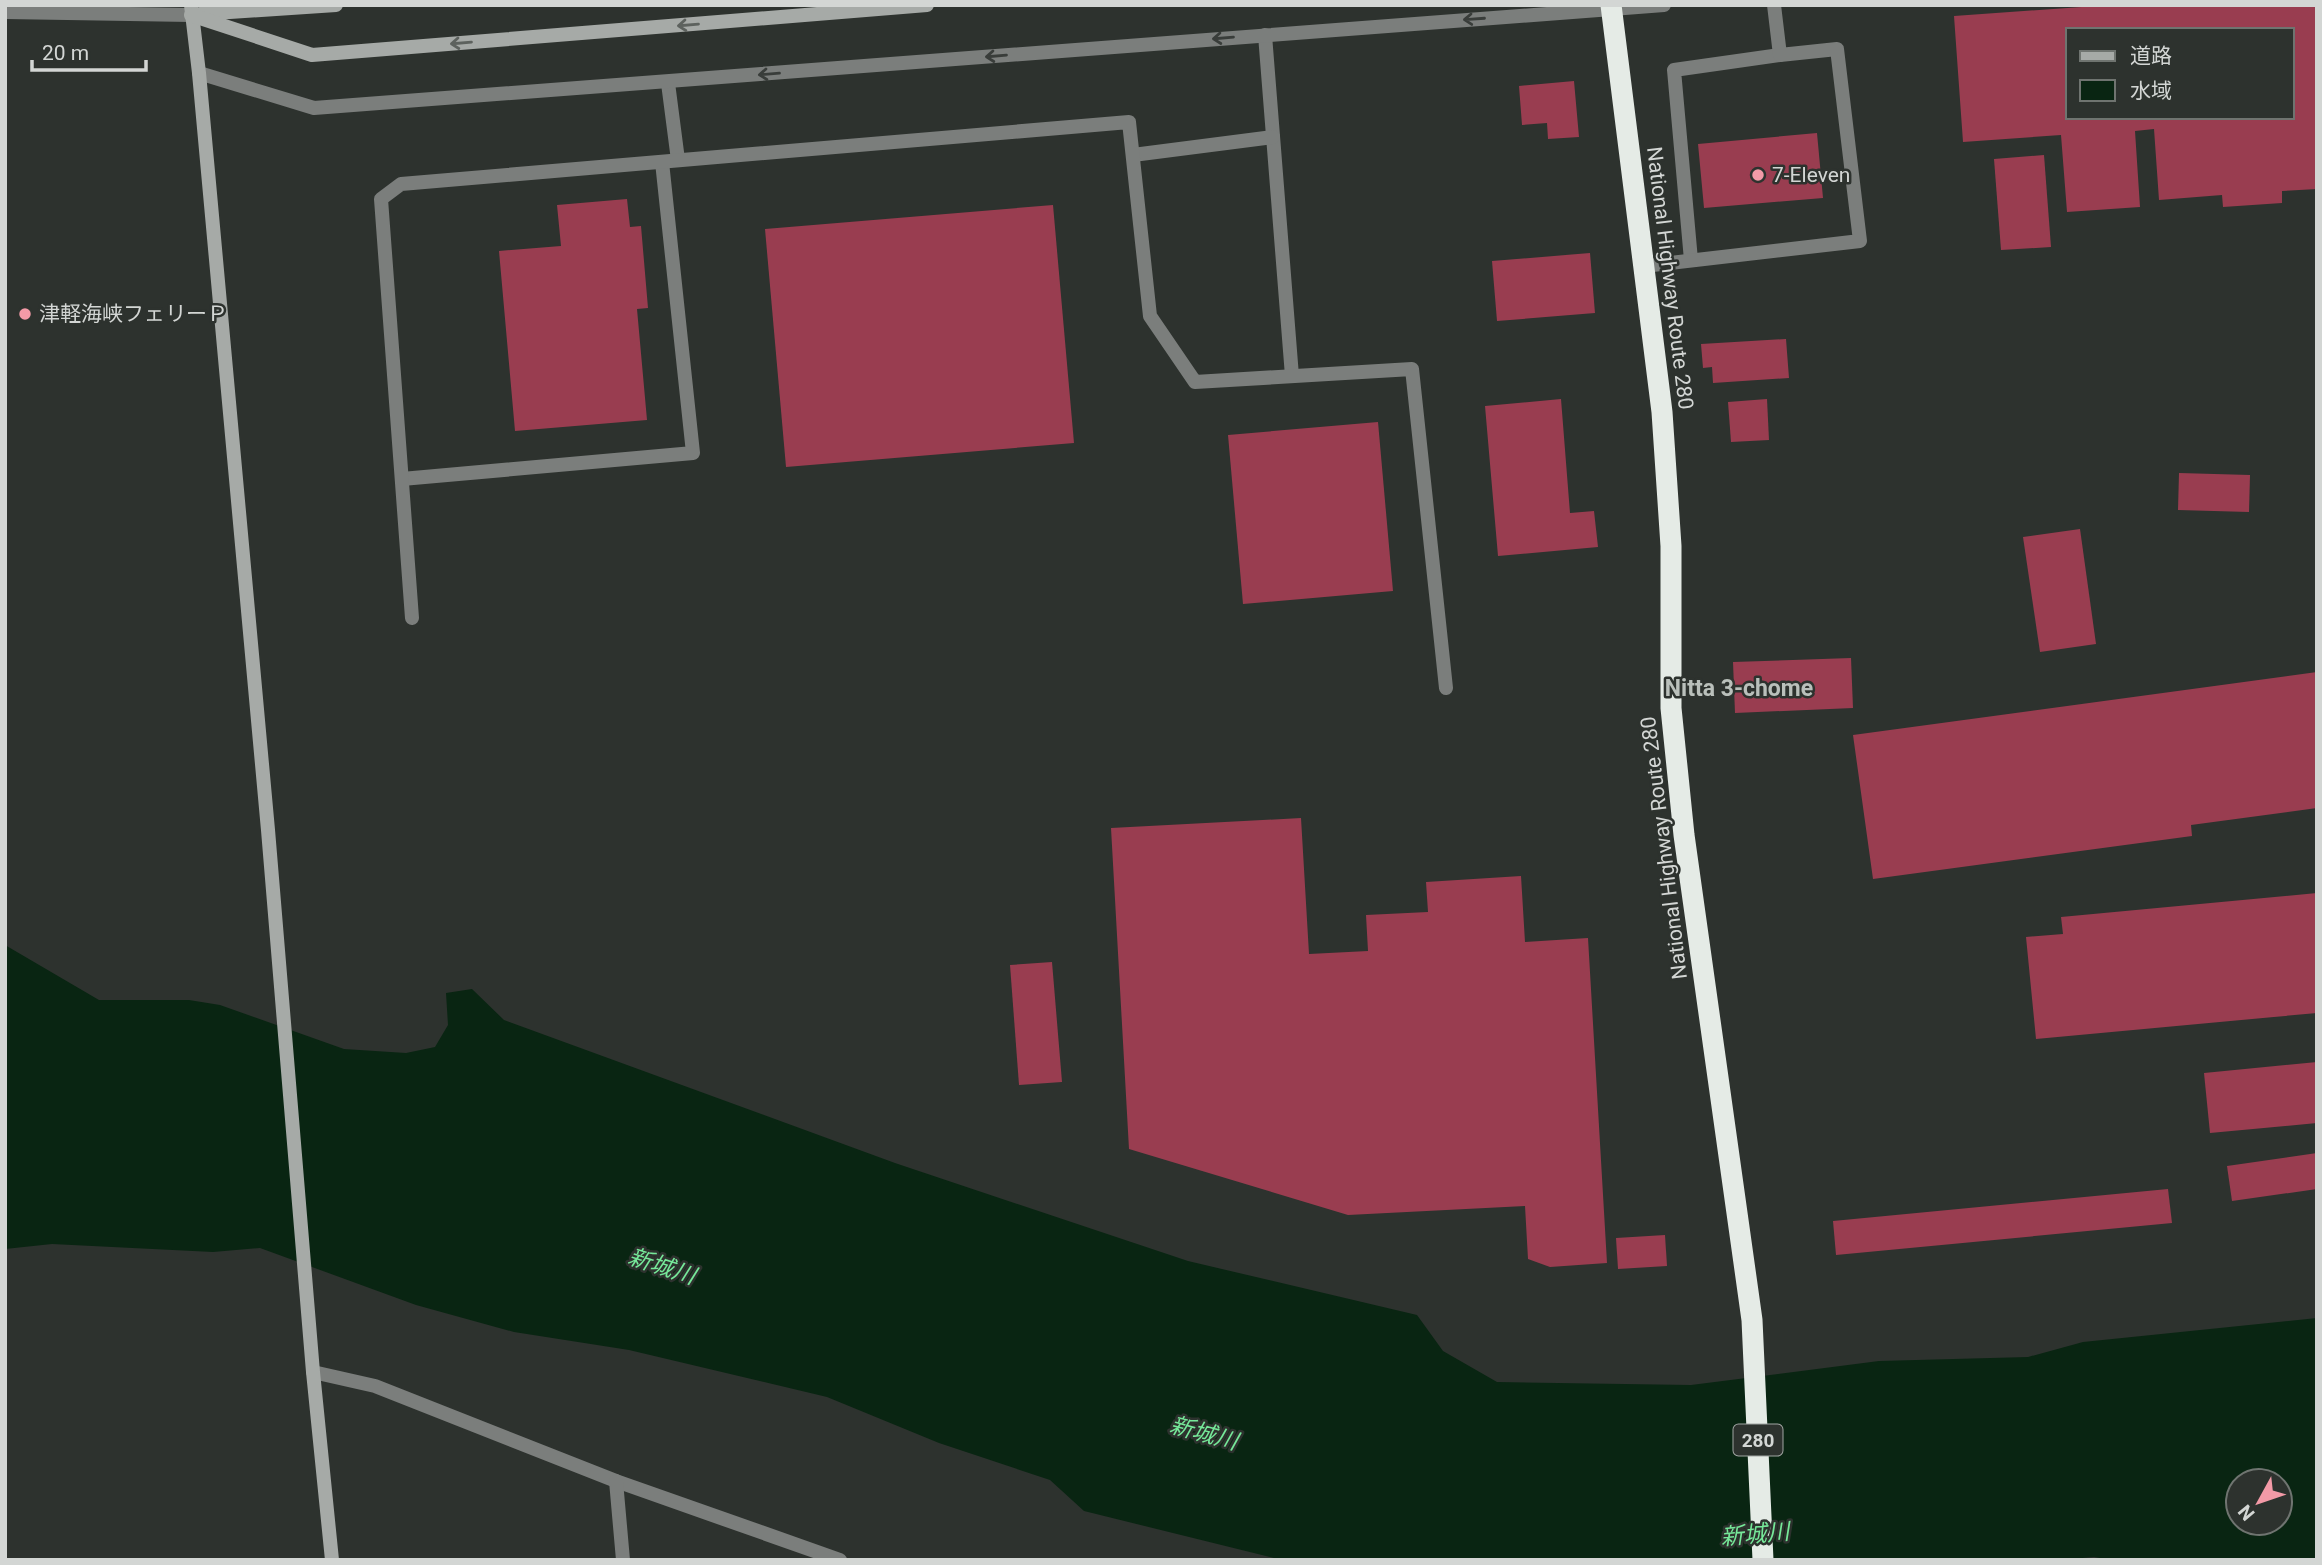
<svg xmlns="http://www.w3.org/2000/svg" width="2322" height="1565" font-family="Roboto,'Noto Sans JP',sans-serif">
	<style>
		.water { fill: #092512; fill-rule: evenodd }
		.building { fill: #993d50; fill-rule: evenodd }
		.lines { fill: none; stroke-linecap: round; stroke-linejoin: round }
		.lane { stroke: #7b7e7c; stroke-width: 14 }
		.street { stroke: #7b7e7c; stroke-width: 14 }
		.secondary { stroke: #a6aaa7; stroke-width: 14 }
		.highway { stroke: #e5ebe6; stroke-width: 21 }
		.oneway { stroke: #393d3a }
		.oneway2 { stroke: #5d625e }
		.poi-dot { fill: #f39aa7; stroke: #2d322e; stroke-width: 2.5 }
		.labels { text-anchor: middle; stroke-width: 5; stroke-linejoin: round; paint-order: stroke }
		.shield { fill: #2d322e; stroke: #a1a5a2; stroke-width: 2 }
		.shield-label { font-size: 19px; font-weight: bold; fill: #d3d6d4 }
		.poi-label { font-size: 21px; fill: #d3d6d4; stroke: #2d322e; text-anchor: start }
		.street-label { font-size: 21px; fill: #d3d6d4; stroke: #2d322e }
		.neighbourhood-label { font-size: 23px; font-weight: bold; fill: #bac0bb; stroke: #2d322e }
		.water-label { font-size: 23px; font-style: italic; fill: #76e899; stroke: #2d322e }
	</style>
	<rect width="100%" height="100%" fill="#2d322e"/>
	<!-- water -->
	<path class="water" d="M5,945l94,55h90l31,5 124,44 62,4 29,-6 13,-22 -2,-32 26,-4 32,31 391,143 293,98 229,54 26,36 54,31 194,3 188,-24 149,-4 55,-15 234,-24v242h-205l-18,-3 -35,3h-777l-198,-49 -34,-31 -111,-37 -112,-46 -198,-47 -115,-18 -98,-27 -156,-57 -47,4 -161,-8 -47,5zM2238,1481h42v42h-42z"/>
	<!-- building -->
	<g class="building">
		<path d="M2110,5h207v184l-35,2v12l-59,4 -1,-12 -63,5 -5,-71 -19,2 5,76 -73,5 -6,-77 -98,7 -9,-126zM2068,30h224v87h-224z"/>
		<polygon points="1574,81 1579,137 1548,139 1547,123 1522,125 1519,86"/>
		<polygon points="1817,133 1823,198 1704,208 1698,144"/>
		<polygon points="2044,155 2051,247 2001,250 1994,159"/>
		<polygon points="627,199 630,227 641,226 648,308 637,309 647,420 515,431 499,251 561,246 557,205"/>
		<polygon points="1053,205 1074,443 786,467 765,229"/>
		<polygon points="1590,253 1595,313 1497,321 1492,261"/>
		<polygon points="1786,339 1789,378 1713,383 1712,367 1703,368 1701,344"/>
		<polygon points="1561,399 1570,513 1594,511 1598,547 1498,556 1485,406"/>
		<polygon points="1767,399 1769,440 1731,442 1728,402"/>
		<polygon points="1378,422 1393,591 1243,604 1228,435"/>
		<polygon points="2179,473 2250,475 2249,512 2178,510"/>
		<polygon points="2080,529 2096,644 2040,652 2023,537"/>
		<polygon points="1851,658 1853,708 1735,713 1733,662"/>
		<polygon points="2317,672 2317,808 2191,825 2192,836 1873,879 1853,735"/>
		<polygon points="1301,818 1309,954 1368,951 1366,915 1428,912 1426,882 1521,876 1525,942 1588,938 1607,1263 1550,1267 1528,1259 1525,1206 1348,1215 1129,1149 1111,828"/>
		<polygon points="2317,893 2317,1013 2036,1039 2026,937 2063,934 2061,917"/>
		<polygon points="1052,962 1062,1082 1019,1085 1010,965"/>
		<polygon points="2317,1062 2317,1123 2210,1133 2204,1073"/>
		<polygon points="2317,1153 2317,1189 2232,1201 2227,1166"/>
		<polygon points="2168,1189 2172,1223 1836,1255 1833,1221"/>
		<polygon points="1665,1235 1667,1266 1618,1269 1616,1238"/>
	</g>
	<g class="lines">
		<!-- lane -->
		<g class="lane">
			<polyline points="1265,35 1292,376"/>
			<polyline points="668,83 678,160"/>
			<polyline points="1133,155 1273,137"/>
			<polyline points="1691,260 1674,70 1780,55"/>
			<polyline points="1644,266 1860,241 1837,49 1780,55 1774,5"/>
			<polyline points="402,479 693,453 662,162"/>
			<polyline points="412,618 381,199 401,184 1129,122 1150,316 1195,382 1412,369 1446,688"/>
		</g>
		<!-- street -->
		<g class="street">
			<polyline points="5,12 191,15"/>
			<polyline points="199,73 314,108 1664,5"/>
			<polyline points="313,1372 375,1386 616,1481 840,1560"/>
			<polyline points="616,1481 623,1560"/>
		</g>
		<!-- secondary -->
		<g class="secondary">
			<polyline points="191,5 199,73 268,830 313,1372 332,1560"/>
			<polyline points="200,14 336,5"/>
			<polyline points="191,15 312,55 927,5"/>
		</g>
		<!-- highway -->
		<polyline class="highway" points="1611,5 1662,412 1671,546 1671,708 1684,835 1752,1320 1763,1560"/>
	</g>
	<!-- one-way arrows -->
	<defs><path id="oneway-shaft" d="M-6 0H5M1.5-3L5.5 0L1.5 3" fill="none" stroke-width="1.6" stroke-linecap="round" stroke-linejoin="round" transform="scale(1.75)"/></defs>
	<g class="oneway">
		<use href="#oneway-shaft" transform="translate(1474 19) rotate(176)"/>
		<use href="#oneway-shaft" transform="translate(1223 38) rotate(175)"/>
		<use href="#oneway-shaft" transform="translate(996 56) rotate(175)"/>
		<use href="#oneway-shaft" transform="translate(769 74) rotate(175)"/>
	</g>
	<g class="oneway2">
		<use href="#oneway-shaft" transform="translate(688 25) rotate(175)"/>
		<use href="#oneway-shaft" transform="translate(461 43) rotate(175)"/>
	</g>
	<!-- markers -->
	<g class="poi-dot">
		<circle cx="1758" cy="175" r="7"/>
		<circle cx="25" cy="314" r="7"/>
	</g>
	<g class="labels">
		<!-- shield labels -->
		<rect class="shield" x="1733.5" y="1424.5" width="49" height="31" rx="5"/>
		<g class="shield-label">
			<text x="1758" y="1447">280</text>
		</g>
		<!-- poi labels -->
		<g class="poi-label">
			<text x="1772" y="182">7-Eleven</text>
			<text x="39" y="321">津軽海峡フェリーＰ</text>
		</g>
		<!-- street labels -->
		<g class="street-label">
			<text transform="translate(1670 278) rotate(83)" y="7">National Highway Route 280</text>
			<text transform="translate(1664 848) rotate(-97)" y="7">National Highway Route 280</text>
		</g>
		<!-- neighbourhood labels -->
		<g class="neighbourhood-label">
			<text x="1739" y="696">Nitta 3-chome</text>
		</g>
		<!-- water labels -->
		<g class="water-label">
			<text transform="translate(662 1266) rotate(18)" y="8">新城川</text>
			<text transform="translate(1204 1433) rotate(15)" y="8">新城川</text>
			<text transform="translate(1755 1534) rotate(-5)" y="8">新城川</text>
		</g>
	</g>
	<!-- border -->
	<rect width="2322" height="1565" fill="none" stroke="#d3d6d4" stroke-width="14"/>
	<!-- legend -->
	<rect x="2066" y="28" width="228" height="91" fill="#2d322e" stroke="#6f7470" stroke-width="2"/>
	<rect x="2080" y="51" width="35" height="10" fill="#a6aaa7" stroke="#6f7470" stroke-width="2"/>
	<text x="2130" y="63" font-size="21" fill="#d3d6d4">道路</text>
	<rect x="2080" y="80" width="35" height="21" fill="#092512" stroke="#6f7470" stroke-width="2"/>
	<text x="2130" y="98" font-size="21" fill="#d3d6d4">水域</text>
	<!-- north arrow -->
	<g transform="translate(2259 1502) rotate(230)"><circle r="33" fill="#2d322e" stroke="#6f7470" stroke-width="2"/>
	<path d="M0-5L12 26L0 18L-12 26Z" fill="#f39aa7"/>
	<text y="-10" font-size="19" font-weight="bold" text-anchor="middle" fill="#d3d6d4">N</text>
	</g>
	<!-- scale -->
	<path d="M32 60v10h114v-10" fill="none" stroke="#d3d6d4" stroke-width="3.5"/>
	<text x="42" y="60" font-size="21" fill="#d3d6d4" stroke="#2d322e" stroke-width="5" paint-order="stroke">20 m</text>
</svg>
